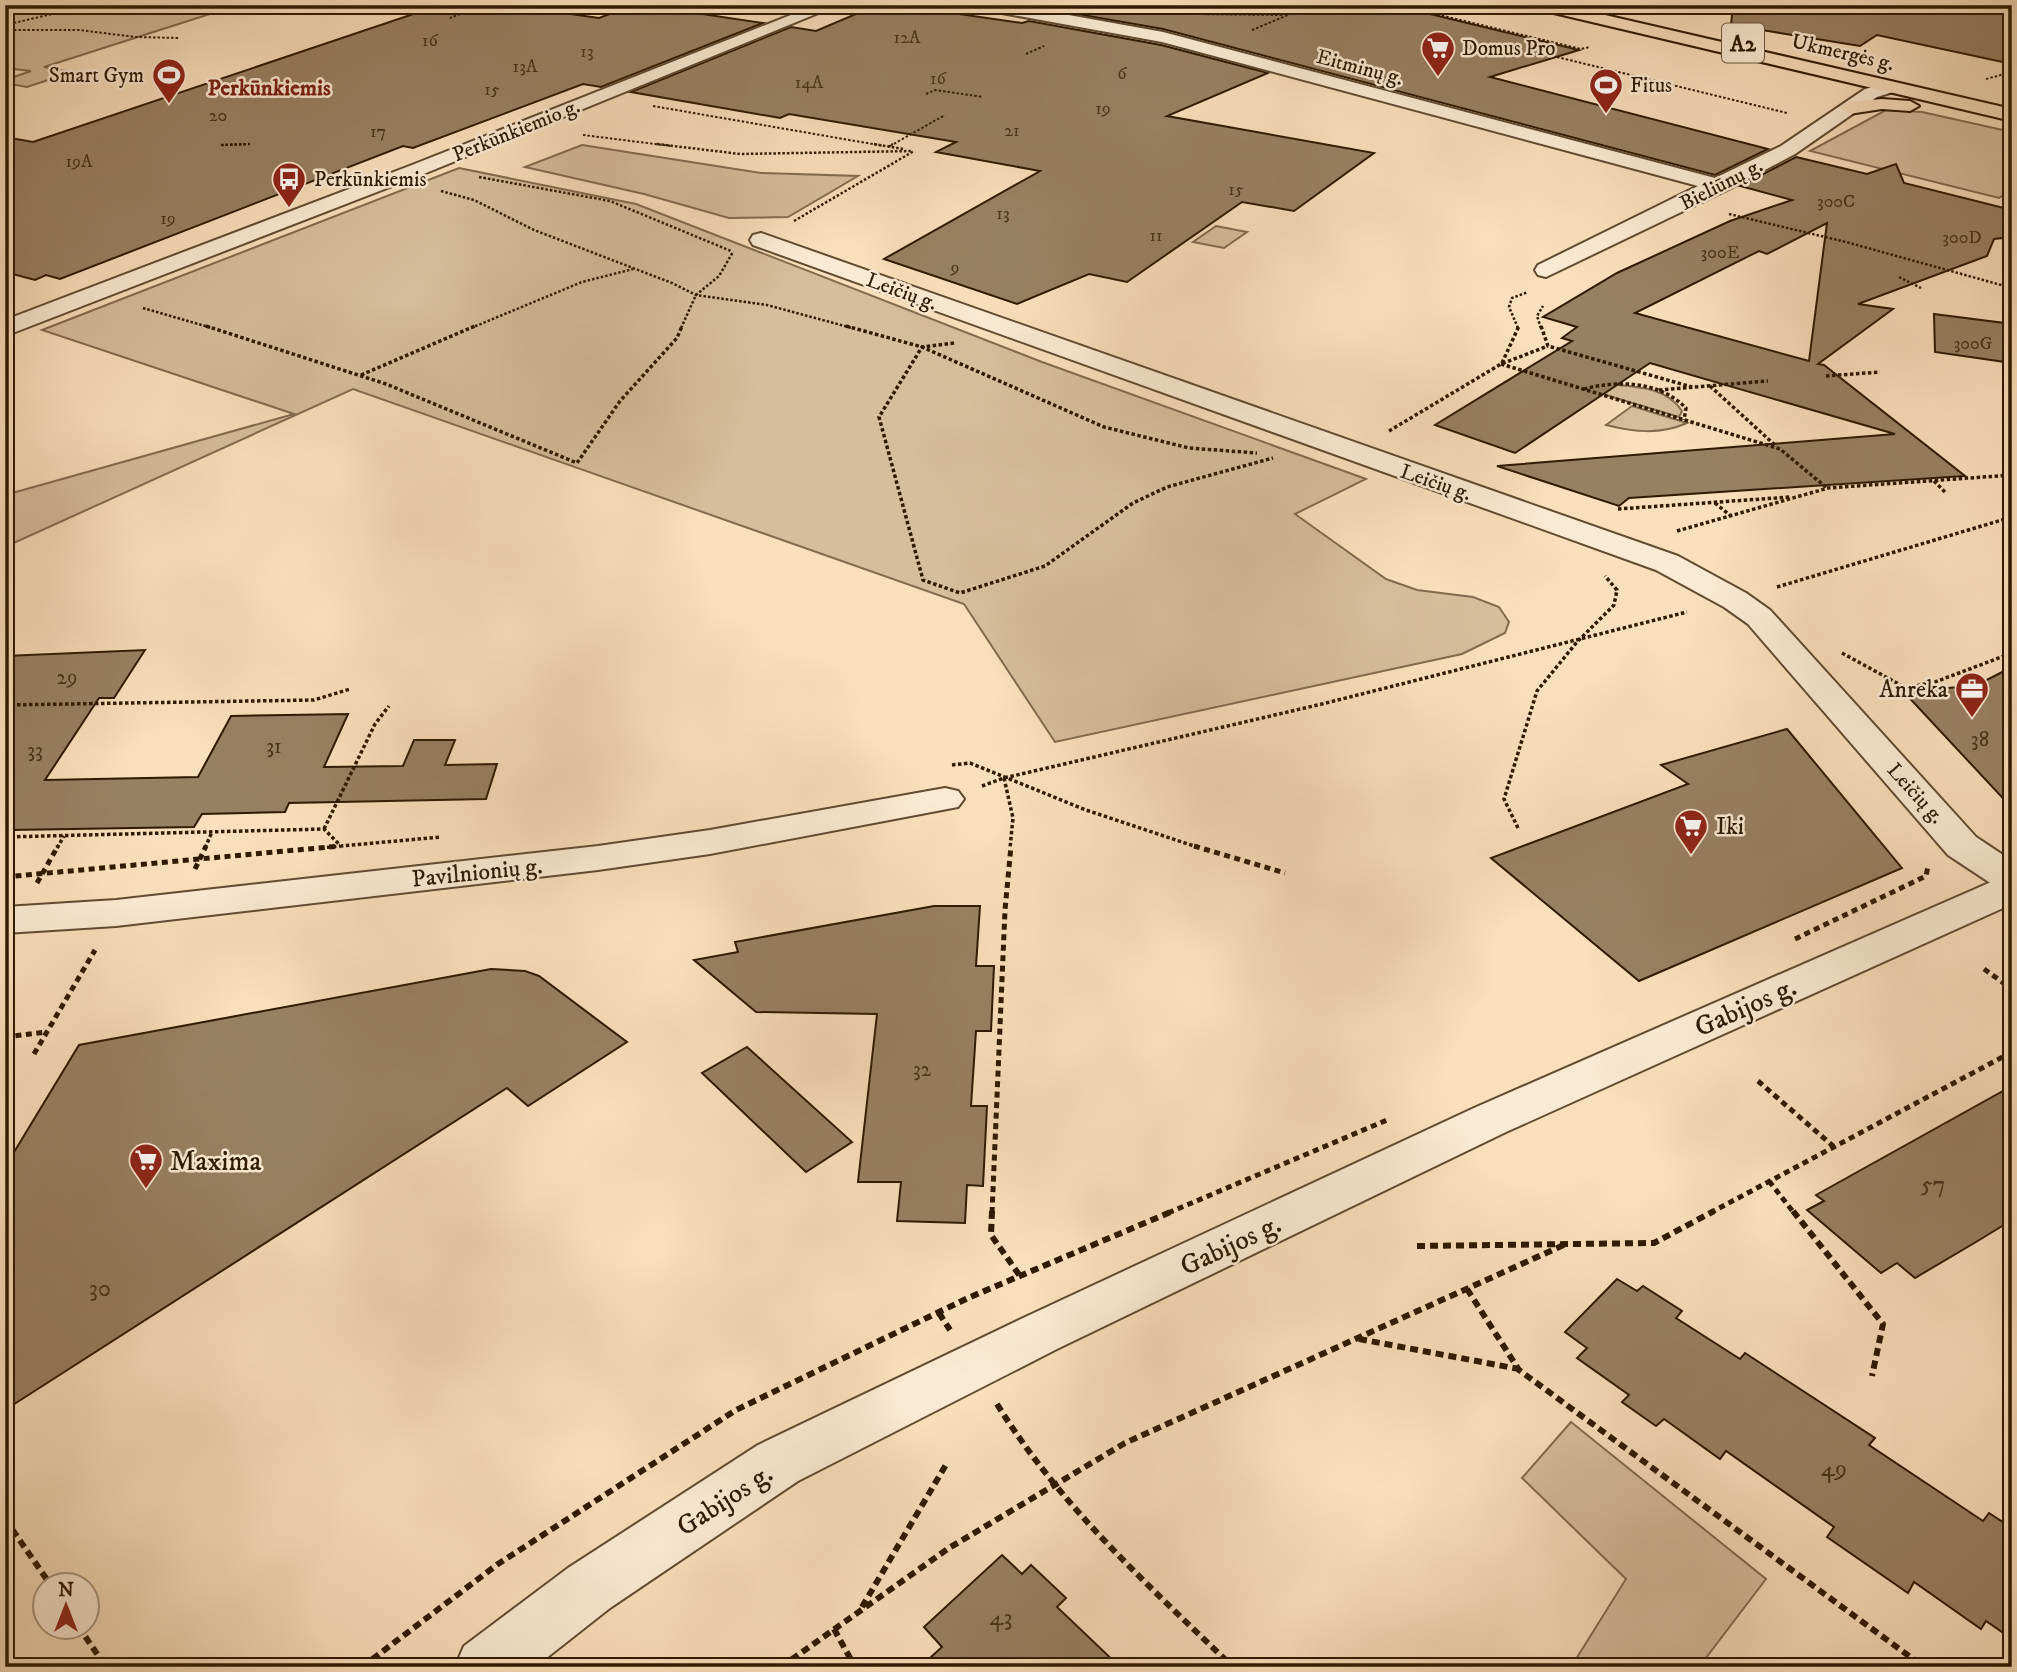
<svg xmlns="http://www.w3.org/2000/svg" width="2017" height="1672" font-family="'IM FELL DW Pica',serif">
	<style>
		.green { fill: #d6bd9b; stroke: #826b4e; stroke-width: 2 }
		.building { fill: #988062; stroke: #2e1901; stroke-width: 2; fill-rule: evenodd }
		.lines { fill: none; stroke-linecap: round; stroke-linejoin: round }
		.minor-casing { stroke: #614a30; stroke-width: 4 }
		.tertiary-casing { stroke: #614a30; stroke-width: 4 }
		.trunk-casing { stroke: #2e1901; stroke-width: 4 }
		.path-far4 { stroke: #2e1901; stroke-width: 2; stroke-dasharray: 2.5 2; stroke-linecap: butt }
		.path-far3 { stroke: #2e1901; stroke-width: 2.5; stroke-dasharray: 2.5 2; stroke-linecap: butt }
		.path-far2 { stroke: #2e1901; stroke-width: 3.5; stroke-dasharray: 3.5 2.5; stroke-linecap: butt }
		.path-far1 { stroke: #2e1901; stroke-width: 5; stroke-dasharray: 6 4.5; stroke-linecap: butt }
		.path { stroke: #2e1901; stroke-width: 6; stroke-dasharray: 8 5; stroke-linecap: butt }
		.minor { fill: #fbead3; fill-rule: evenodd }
		.tertiary { fill: #fbead3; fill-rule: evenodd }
		.trunk { fill: #f9dfbb; fill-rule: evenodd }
		.labels { text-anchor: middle; stroke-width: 5; stroke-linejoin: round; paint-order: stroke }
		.far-number-label { font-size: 18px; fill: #483319 }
		.far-poi-label { font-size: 21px; fill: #2e1901; stroke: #fbead3; text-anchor: start }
		.far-street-label { font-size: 21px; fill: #2e1901; stroke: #fbead3 }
		.number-label { font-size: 21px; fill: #483319 }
		.shield { fill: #fbead3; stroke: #6c5840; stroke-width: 2 }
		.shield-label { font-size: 23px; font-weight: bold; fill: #2e1901 }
		.far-quarter-label { font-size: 23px; font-weight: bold; fill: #7a1f14; stroke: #fbead3 }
		.poi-label { font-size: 24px; fill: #2e1901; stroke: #fbead3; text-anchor: end }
		.street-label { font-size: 24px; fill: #2e1901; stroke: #fbead3 }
		.near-number-label { font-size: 24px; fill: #483319 }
		.near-street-label { font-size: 28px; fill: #2e1901; stroke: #fbead3 }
		.near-poi-label { font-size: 28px; fill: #2e1901; stroke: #fbead3; text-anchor: start }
	</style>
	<rect width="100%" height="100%" fill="#f9dfbb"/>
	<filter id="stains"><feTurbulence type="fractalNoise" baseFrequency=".00286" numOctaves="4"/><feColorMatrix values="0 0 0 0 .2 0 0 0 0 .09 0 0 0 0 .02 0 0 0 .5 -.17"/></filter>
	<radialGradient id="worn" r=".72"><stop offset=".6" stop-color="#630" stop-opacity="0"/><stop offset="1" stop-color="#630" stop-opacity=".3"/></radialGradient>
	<!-- green -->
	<g class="green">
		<polygon points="5,5 238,5 44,67 72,72 27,87 5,83 5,80 31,71 5,68"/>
		<polygon points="1886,110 1922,112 2012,132 2012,189 1999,198 1810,151"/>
		<polygon points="582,145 761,173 858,176 788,217 729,218 644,194 525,167"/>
		<polygon points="459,168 636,204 1042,362 1366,479 1295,514 1386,579 1417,590 1473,597 1499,607 1509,622 1505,633 1462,654 1055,742 964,604 353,389 5,547 5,495 294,414 42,330"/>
		<polygon points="1216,226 1247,232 1224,248 1193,242"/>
		<path d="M1617,385c24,2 51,4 65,26l-3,6 -90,-27z"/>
		<path d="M1632,406l55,17c-27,12 -53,9 -81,2z"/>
		<polygon points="1571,1422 1766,1579 1699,1667 1571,1667 1626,1579 1522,1478"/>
	</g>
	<!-- building -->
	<g class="building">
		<polygon points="440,5 513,6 599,18 634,5 642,5 763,23 601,87 583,84 413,148 403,146 60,279 46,275 35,280 5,272 5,137 33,142"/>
		<polygon points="1074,5 1393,5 1579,50 1490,77 1768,149 1715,175 1163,29 1059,11"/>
		<polygon points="1733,5 1848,5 1902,13 1911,5 2012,5 2012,64 1877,35 1860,46 1731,25"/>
		<polygon points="870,8 907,13 918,8 1022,23 1029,21 1161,45 1268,73 1167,116 1374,153 1294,211 1242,202 1127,282 1089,274 1017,304 884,259 1040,171 936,152 956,142 789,114 780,118 631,92 791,27 816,31"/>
		<path d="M1796,157l71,17 29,-10 8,19 108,27v27l-18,2 -7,17 -129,48 35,5 -75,55 6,1 141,111 -336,22 -10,8 -122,-40 398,-32 -245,-71 -135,90 -80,-28 137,-84 -10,-3 15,-11 -34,-10 74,-44 113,-52 62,-21 -52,-14zM1827,223l-18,138 -174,-48 124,-62 8,3z"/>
		<polygon points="1934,314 2012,324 2012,363 1935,352"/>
		<polygon points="145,650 114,698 99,698 45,780 198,777 231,716 348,714 324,767 403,766 414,740 455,740 445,765 497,764 486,799 289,803 285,812 202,814 194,827 11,830 5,840 5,656"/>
		<polygon points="2012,667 2012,808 1903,691 1975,686"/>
		<polygon points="1787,729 1902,868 1639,981 1491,858 1688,784 1661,765"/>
		<polygon points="934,906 980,906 976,966 994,966 991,1031 976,1031 971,1106 987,1106 983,1186 967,1185 965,1223 897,1221 901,1182 858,1182 877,1014 756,1012 694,960 738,952 735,942"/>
		<polygon points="491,969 525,971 539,976 627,1042 528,1106 507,1088 5,1410 5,1167 79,1045"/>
		<polygon points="747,1047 852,1142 806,1172 702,1073"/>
		<polygon points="2012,1086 2012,1220 1976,1242 1915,1278 1897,1263 1881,1273 1807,1210 1824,1201 1816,1195"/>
		<polygon points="1617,1279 1637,1291 1643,1286 1682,1311 1676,1318 1740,1359 1745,1353 1875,1438 1869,1445 1983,1521 1989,1513 2012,1528 2012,1639 1986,1621 1981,1629 1914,1582 1908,1593 1827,1537 1834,1527 1726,1451 1720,1459 1664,1419 1656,1426 1622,1402 1629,1395 1577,1358 1587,1348 1565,1332"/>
		<polygon points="1002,1555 1022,1574 1031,1565 1066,1598 1057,1607 1120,1667 920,1667 942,1647 924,1627"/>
	</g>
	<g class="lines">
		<!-- minor casing -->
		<g class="minor-casing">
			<g id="minor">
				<polygon points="816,5 838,5 426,173 5,336 5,320 412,165"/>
				<polygon points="977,5 1013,5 1163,32 1715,178 1781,146 1865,89 1890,82 1899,87 1896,91 1877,97 1795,154 1727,190 1546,277 1538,275 1535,270 1538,265 1698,186 1162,42 985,10"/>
				<polygon points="761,233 1678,556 1746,593 1770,610 1976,837 2012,861 2012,892 1998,888 1948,855 1748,624 1724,607 1656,570 753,245 750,240 753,235"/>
				<polygon points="945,788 958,791 964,799 958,807 710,854 598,870 116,926 5,933 5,907 116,900 598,846 710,830"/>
			</g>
		</g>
		<!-- tertiary casing -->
		<g class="tertiary-casing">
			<polygon id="tertiary" points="2012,875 2012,904 1506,1132 1057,1349 798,1481 610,1608 535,1667 455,1667 464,1646 568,1568 758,1445 1021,1319 1474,1108 1998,879"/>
		</g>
		<!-- trunk casing -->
		<g class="trunk-casing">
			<g id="trunk">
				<polygon points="1533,5 1562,5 2012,109 2012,121 1541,10"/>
				<polygon points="1882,99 1910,101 1919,106 1910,111 1882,109 1849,114 1840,108 1849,102"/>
			</g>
		</g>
		<!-- path-far4 -->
		<g class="path-far4">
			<polyline points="436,5 426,9 460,14 450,18"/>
			<polyline points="1278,5 1301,9"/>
			<polyline points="1398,5 1581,49 1590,47"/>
			<polyline points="1482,5 1515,14"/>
			<polyline points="342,7 376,13 426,9"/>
			<polyline points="1737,9 1744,6"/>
			<polyline points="1198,12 1217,5"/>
			<polyline points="1194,14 1283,15"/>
			<polyline points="1252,15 1259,5"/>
			<polyline points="5,25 91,5"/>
			<polyline points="5,30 79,30 136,37 180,38"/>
			<polyline points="1252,30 1312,5"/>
			<polyline points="1026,54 1044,46"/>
			<polyline points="1557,57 1787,113"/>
			<polyline points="1986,79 2012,72"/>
			<polyline points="926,94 935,90 983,97"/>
			<polyline points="653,106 884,146"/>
			<polyline points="583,135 671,146"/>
			<polyline points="221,145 250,144"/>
			<polyline points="890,146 945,115"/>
		</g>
		<!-- path-far3 -->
		<g class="path-far3">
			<polyline points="657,144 740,154 913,151"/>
			<polyline points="874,144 903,149"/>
			<polyline points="221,145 250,144"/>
			<polyline points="888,147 893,144"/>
			<polyline points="479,177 610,201 731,251"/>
			<polyline points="441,191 474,200 534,230 672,283 696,295 767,305 852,328"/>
			<polyline points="1729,214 1846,242 2012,288"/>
			<polyline points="794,221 914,151"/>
			<polyline points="1899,277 1921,288"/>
			<polyline points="143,308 212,328"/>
			<polyline points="471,328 582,282 633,269"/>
			<polyline points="681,328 696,295 719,276 733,252"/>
			<polyline points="1518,328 1509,307 1512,298 1528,292"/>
			<polyline points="1541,328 1537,316 1543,306"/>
		</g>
		<!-- path-far2 -->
		<g class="path-far2">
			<polyline points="206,326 386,384 577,463 620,401 677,338 682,326"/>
			<polyline points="846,326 922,347 1104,427 1189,448 1257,453"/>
			<polyline points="1541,326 1548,346 1692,387"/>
			<polyline points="954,343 922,347 879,417 923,580 960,593 1045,566 1133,503 1167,487 1273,458"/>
			<polyline points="1502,363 1519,326"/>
			<polyline points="1501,364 1780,449 1827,488"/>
			<polyline points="361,375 475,326"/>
			<polyline points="1826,376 1880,372"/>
			<polyline points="1710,386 1776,446"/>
			<path d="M1584,389c35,-9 75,-8 102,19l-2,12"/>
			<polyline points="1659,390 1768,381"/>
			<polyline points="1389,431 1501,364 1548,346"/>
			<polyline points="1934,481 1946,493"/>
			<polyline points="1715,503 1731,516"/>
			<polyline points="1618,509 1790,497"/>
			<polyline points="1677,531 1828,488 2012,475"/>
			<polyline points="1777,587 2012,517"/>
			<polyline points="1842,653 1906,688 1935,682 2012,653"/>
			<polyline points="5,705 314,700 350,689"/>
			<polyline points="952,765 970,763 1086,810 1200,848"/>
			<polyline points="1004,778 1013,818 1010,848"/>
			<polyline points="982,786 1004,778 1322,704 1687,612"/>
			<polyline points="1518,828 1504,799 1537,691 1577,642 1614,605 1617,590 1605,576"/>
			<polyline points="324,829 375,724 389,706"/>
			<polyline points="5,837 324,829 341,846 441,837"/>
			<polyline points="57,848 64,836"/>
			<polyline points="205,848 212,832"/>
			<polyline points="321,848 340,846"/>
		</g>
		<!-- path-far1 -->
		<g class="path-far1">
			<polyline points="1194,846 1285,873"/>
			<polyline points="195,869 206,846"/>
			<polyline points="5,877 340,846"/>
			<polyline points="37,883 58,846"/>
			<polyline points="1795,939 1926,876 1928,866"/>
			<polyline points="1984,969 2012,989"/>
			<polyline points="5,1037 47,1032"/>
			<polyline points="34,1054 95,950"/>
			<polyline points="1758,1081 1833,1146"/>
			<polyline points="1769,1181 1794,1213"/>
			<polyline points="992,1213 1005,910 1011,846"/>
			<polyline points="1168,1213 1387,1120"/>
			<polyline points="1710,1213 2012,1052"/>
		</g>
		<!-- path -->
		<g class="path">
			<polyline points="992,1211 991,1235 1020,1276"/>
			<polyline points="1793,1211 1883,1324 1872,1376"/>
			<polyline points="1417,1246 1654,1243 1714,1211"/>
			<polyline points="1467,1289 1519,1370 1924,1667"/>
			<polyline points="939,1313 950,1330"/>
			<polyline points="1359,1339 1519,1369"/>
			<path d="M997,1404c63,102 150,180 236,263"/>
			<polyline points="5,1519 50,1584"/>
			<polyline points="862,1607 947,1463"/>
			<polyline points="78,1626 106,1667"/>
			<polyline points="834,1629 855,1667"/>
			<polyline points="362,1667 498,1564 736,1410 968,1298 1173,1211"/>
			<polyline points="781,1667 949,1548 1125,1443 1566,1244"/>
		</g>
		<!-- minor -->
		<use href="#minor" class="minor"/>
		<!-- tertiary -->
		<use href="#tertiary" class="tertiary"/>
		<!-- trunk -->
		<use href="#trunk" class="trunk"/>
	</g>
	<!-- icons -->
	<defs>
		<g id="supermarket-pin" transform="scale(1.75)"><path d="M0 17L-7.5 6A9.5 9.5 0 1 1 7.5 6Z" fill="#8f2418" stroke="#fbead3"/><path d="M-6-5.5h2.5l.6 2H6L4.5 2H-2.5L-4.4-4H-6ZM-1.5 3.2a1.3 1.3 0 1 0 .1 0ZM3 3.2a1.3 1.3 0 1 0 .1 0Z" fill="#fff"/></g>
		<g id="stadium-pin" transform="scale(1.75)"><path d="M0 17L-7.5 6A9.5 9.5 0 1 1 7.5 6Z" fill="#8f2418" stroke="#fbead3"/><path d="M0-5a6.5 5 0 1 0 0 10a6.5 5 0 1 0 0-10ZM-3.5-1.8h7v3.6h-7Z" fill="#fff"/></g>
		<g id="bus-pin" transform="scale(1.75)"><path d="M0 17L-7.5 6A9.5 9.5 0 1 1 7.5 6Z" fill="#8f2418" stroke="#fbead3"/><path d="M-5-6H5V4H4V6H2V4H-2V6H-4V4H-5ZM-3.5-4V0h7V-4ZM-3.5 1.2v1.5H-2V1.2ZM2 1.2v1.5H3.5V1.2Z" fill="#fff"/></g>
		<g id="office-pin" transform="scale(1.75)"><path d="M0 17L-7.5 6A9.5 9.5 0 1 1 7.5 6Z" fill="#8f2418" stroke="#fbead3"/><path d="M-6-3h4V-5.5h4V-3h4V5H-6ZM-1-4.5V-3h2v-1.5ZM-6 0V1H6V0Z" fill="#fff"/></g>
	</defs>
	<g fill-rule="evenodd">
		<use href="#supermarket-pin" x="1438" y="48"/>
		<use href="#stadium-pin" x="169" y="75"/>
		<use href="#stadium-pin" x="1606" y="85"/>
		<use href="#bus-pin" x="289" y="179"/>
		<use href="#office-pin" x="1972" y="689"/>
		<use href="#supermarket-pin" x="1691" y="826"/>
		<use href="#supermarket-pin" x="146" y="1160"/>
	</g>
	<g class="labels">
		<!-- far-number labels -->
		<g class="far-number-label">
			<text x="907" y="43">12A</text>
			<text x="430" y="46">16</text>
			<text x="587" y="57">13</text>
			<text x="525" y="72">13A</text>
			<text x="1122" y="79">6</text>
			<text x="938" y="84">16</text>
			<text x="809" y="88">14A</text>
			<text x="492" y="95">15</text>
			<text x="1103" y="114">19</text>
			<text x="218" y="121">20</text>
			<text x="1012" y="136">21</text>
			<text x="378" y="137">17</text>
			<text x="79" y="167">19A</text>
			<text x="1236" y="195">15</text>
			<text x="1836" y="207">300C</text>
			<text x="1003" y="219">13</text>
			<text x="168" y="224">19</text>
			<text x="1156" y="241">11</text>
			<text x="1962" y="243">300D</text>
			<text x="1720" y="258">300E</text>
			<text x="955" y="273">9</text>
			<text x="1973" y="349">300G</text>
		</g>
		<!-- far-poi labels -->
		<g class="far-poi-label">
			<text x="1462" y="55">Domus Pro</text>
			<text x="144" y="82" text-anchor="end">Smart Gym</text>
			<text x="1630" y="92">Fitus</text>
			<text x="314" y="186">Perkūnkiemis</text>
		</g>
		<!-- far-street labels -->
		<g class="far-street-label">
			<text transform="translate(1843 52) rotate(13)" y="7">Ukmergės g.</text>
			<text transform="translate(1360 67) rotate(15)" y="7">Eitminų g.</text>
			<text transform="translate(516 130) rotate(-22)" y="7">Perkūnkiemio g.</text>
			<text transform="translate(1721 184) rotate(-27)" y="7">Bieliūnų g.</text>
			<text transform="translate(902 291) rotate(20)" y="7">Leičių g.</text>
			<text transform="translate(1436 482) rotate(19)" y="7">Leičių g.</text>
			<text transform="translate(1916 793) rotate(48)" y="7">Leičių g.</text>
		</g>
		<!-- number labels -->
		<g class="number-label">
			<text x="67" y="684">29</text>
			<text x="1980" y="746">38</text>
			<text x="274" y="753">31</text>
			<text x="35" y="757">33</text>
			<text x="922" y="1076">32</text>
		</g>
		<!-- shield labels -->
		<rect class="shield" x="1722" y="23.5" width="42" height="39" rx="5"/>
		<g class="shield-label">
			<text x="1743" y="51">A2</text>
		</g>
		<!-- far-quarter labels -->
		<g class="far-quarter-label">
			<text x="269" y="95">Perkūnkiemis</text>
		</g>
		<!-- poi labels -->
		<g class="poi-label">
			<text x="1948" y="697">Anreka</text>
			<text x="1716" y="834" text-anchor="start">Iki</text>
		</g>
		<!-- street labels -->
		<g class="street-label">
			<text transform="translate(477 872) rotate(-6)" y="8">Pavilnionių g.</text>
		</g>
		<!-- near-number labels -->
		<g class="near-number-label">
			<text x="1933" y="1192">57</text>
			<text x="100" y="1296">30</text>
			<text x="1834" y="1476">49</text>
			<text x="1001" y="1625">43</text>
		</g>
		<!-- near-street labels -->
		<g class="near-street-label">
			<text transform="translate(1745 1006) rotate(-24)" y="10">Gabijos g.</text>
			<text transform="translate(1230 1244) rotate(-25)" y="10">Gabijos g.</text>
			<text transform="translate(724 1499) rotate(-33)" y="10">Gabijos g.</text>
		</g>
		<!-- near-poi labels -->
		<g class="near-poi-label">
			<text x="170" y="1170">Maxima</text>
		</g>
	</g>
	<!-- margin -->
	<rect width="2017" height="1672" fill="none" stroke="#f9dfbb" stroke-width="28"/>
	<rect x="7" y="7" width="2003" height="1658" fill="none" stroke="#2e1901" stroke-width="3.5"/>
	<rect x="14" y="14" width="1989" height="1644" fill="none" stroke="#2e1901" stroke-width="2"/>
	<!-- north arrow -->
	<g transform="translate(66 1606)"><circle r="33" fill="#fbead3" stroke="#a9967f" stroke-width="2"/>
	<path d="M0-5L12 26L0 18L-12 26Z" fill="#8f2418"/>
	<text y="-10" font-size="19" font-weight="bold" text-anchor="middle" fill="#2e1901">N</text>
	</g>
	<rect width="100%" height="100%" filter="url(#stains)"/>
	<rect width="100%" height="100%" fill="url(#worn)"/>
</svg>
